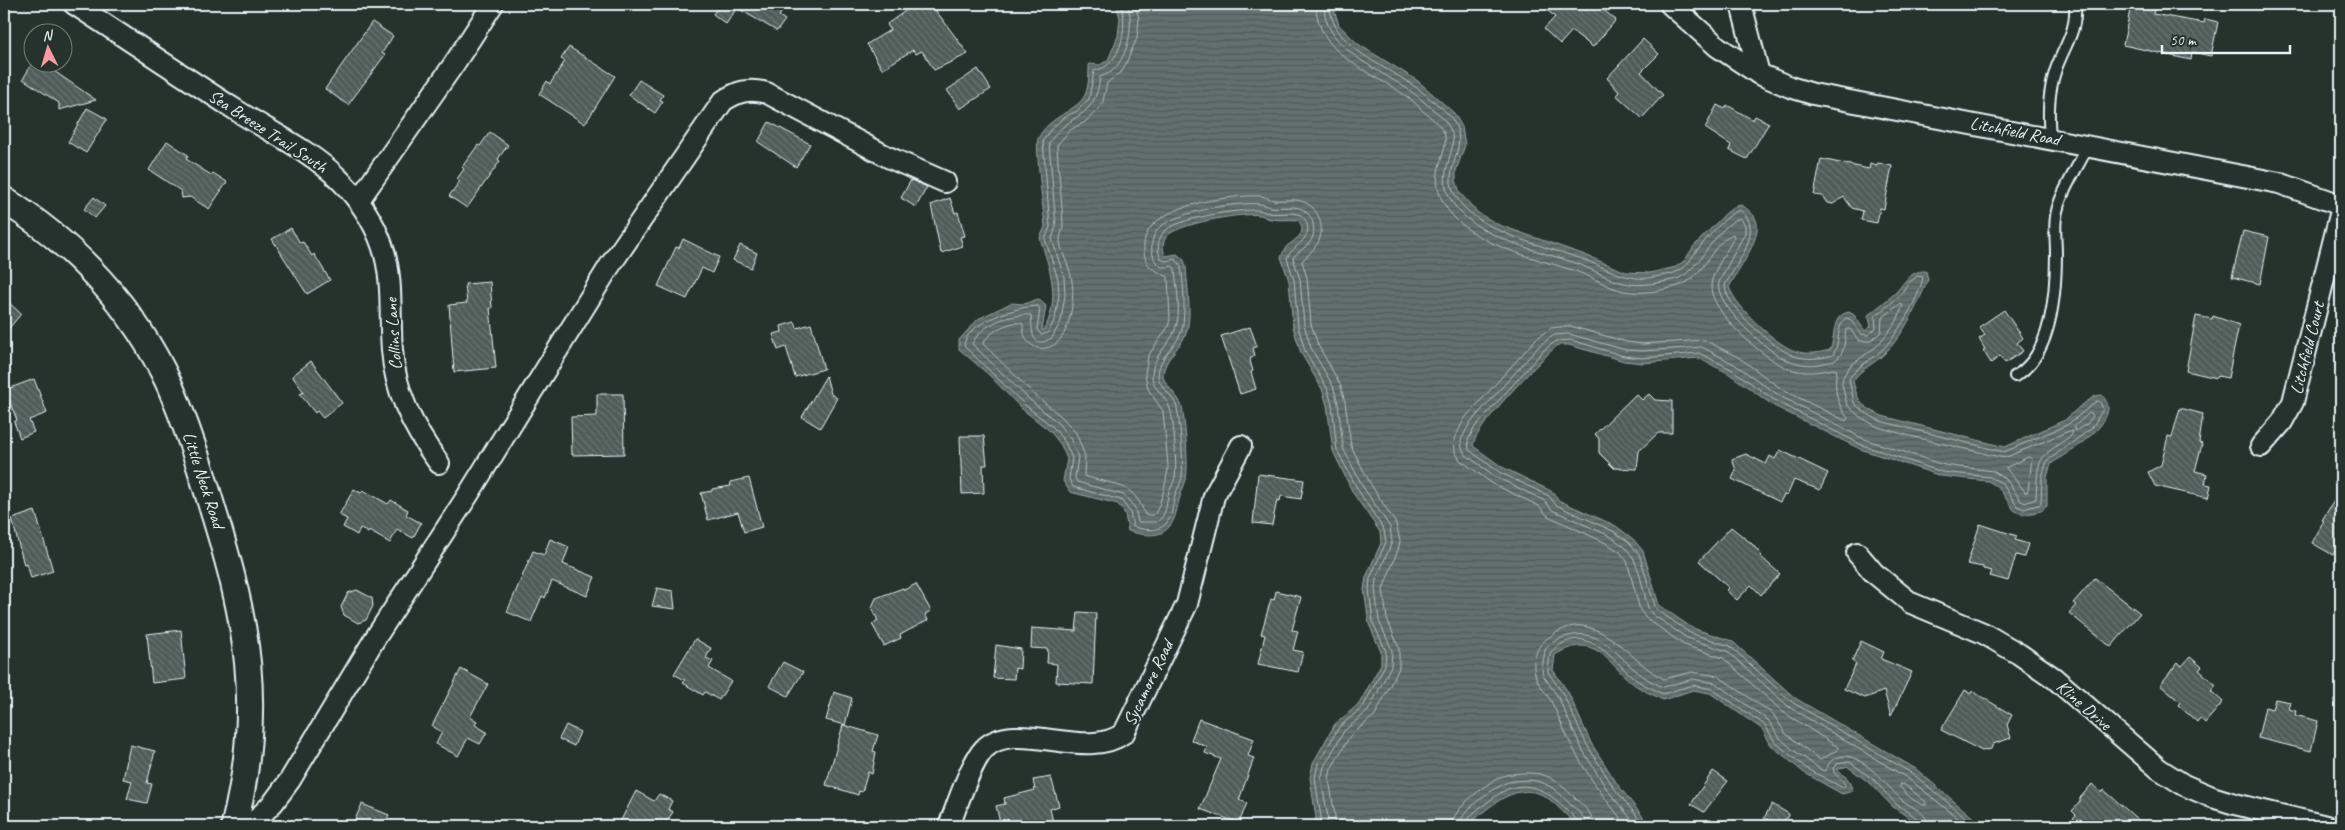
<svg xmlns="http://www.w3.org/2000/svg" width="2345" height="830" font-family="Caveat,sans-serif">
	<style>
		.water { fill: url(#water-rules); stroke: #98a3a5 }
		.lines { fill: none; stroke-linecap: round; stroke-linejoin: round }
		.shore { stroke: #b3bdc0; stroke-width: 1 }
		.building { fill: url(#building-back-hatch); stroke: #e8f1f8 }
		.service-casing { stroke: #e8f1f8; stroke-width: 14 }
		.minor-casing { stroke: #e8f1f8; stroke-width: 24 }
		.tertiary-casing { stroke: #e8f1f8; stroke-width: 29 }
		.service { stroke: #26332d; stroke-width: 10 }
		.minor { stroke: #26332d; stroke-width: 20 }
		.tertiary { stroke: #26332d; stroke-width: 25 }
		.labels { text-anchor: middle; stroke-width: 4; stroke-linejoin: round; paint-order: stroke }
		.street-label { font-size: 18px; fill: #e8f1f8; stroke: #26332d }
	</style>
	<defs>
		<pattern id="water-rules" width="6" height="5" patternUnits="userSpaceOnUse" patternTransform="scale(1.25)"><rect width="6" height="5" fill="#636f6d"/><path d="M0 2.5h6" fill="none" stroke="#535a5a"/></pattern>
		<pattern id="building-back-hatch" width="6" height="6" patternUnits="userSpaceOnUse" patternTransform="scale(1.25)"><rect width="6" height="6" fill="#505c59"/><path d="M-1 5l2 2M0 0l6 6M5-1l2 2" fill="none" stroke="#697472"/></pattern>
	</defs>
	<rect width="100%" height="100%" fill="#26332d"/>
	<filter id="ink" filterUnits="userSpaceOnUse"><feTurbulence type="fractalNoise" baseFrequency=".02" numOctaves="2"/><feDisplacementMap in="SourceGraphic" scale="10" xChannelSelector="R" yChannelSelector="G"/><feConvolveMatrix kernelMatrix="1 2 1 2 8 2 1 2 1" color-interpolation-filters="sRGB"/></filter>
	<g filter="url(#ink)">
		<!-- water -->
		<path class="water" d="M1116,4h219v9l4,12 19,19 60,37 36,32 8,14 3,18 -9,26v9l4,13 18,20 21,12 86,30 41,17 24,1 26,-6 9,-7 9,-14 31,-32 10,-8 7,-1c6,5 13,9 15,18 3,17 -19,48 -28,64 7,20 46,57 66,64 13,4 23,2 35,-1 6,-13 0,-34 19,-38l5,3 11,16 6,-5 -3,-11c9,-7 18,-14 26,-21 12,-11 13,-23 32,-23l2,9c-12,27 -22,52 -43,73 -10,11 -24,15 -32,28 6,24 8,24 29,35l123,31 60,-27 14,-13 16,-11 7,-1c3,4 7,9 6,14 -2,22 -40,43 -57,55l-4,13v29l-6,5 -18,4 -9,-5 -16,-23 -10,-6 -47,-5 -81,-27 -86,-43 -46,-33 -30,-15 -55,5 -19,-2 -55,-16h-11c-16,13 -85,84 -85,101l29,21 51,25 5,8 58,26 17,13 10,12 16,54 33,23 40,13 63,57 121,71 67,57h-62l-28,-19 -22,-23 -24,-18 -10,4 11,9 5,12 -11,3 -39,-22 -32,-27 -9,-16 -52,-36 -17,-3 -30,10c-9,-5 -20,-9 -28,-15 -29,-22 -39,-55 -80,-30l-2,15 15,22 23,51 27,42 32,41h-73c-9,-9 -18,-19 -28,-27 -29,-22 -61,8 -81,27h-154l2,-8 -6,-40 3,-15 22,-39 24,-20 22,-40v-12l-12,-28 -5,-35 2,-12 15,-34 -1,-11 -27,-39 -20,-42 -6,-46 -5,-16 -21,-36 -8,-26 -4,-46 -8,-24c2,-3 3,-8 6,-11 10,-8 21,-13 11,-26 -10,-1 -22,1 -31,-2 -3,-1 -5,-3 -7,-3 -16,-3 -85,9 -94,22 -4,7 -3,12 -1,19l12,-2 7,6 2,7c1,19 7,52 -1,69 -6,13 -21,23 -22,39 0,10 16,20 19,32 3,15 7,59 4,72 -1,6 -5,12 -6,18 -4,13 -4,29 -19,36 -10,4 -23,1 -33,-2l-3,-17 -7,-10 -48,-12 -7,-11 4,-22 -6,-14 -11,-14 -28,-22 -33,-34 -30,-26v-9l19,-21 33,-16 13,1 14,-5 8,7 -4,24h2c17,-32 6,-60 -4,-92l5,-11c-1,-13 -10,-81 -7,-88 10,-23 40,-28 47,-44 4,-9 4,-21 4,-31l11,1 8,-5 10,-24 2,-18z"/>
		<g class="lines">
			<!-- shore -->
			<g class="shore">
				<path d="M1121,4c7,23 1,62 -27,67l-5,28 -12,12 -14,7 -12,11 -8,12 7,86 -5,12 13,40 1,16 -4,24 -7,14 -7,2 -4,-6 3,-20 -2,-3c-19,0 -73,16 -74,40l61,59 28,22 12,15 7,16 -3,21 4,8 48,13 9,12 3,15c8,2 19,4 27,1 13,-6 12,-22 15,-33 2,-6 6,-12 7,-18 2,-15 -2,-54 -5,-69 -3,-13 -18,-20 -19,-32 0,-19 17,-28 23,-43 5,-14 3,-50 0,-65 0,-4 -3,-6 -6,-9l-9,2 -5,-2c-4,-9 -4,-18 2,-26 11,-15 77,-24 95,-23 5,0 7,3 11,3 9,2 22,-2 31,2 3,1 6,6 7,9 5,16 -15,22 -20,34l7,22 4,46 7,25 22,37 5,16 5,46 21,40 26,40 2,12 -16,36 -1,11 4,34 13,28 -1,14 -22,42 -24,20 -21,37 -3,14 6,40 -2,8"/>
				<path d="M1128,4c5,20 2,46 -12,63 -3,5 -11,8 -16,10 -5,45 -31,34 -51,66l7,83 -4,13 12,38 1,18 -4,26 -9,17c-24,14 -19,-13 -21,-23 -21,-1 -49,8 -59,29l58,56 27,22 13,16 8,19 -3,21 2,4 47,13 11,13 3,14h19c10,-8 9,-16 11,-27 2,-6 6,-12 7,-18 2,-10 -1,-57 -5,-68 -4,-14 -19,-20 -18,-36 2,-19 17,-27 23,-43 7,-17 1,-43 0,-61l-2,-3 -11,1c-7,-4 -8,-8 -10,-16 -1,-8 1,-18 8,-24 18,-15 77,-26 100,-23 4,0 8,3 11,3 10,2 26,-3 34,4 8,6 10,16 8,25 -3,11 -15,14 -20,22l7,21 4,46 7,23 22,38 5,17 5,45 20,39 27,40 2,15 -16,38 -1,9 4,32 13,29 -1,16 -23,45 -24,20 -20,36 -3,12 7,38 -2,9"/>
				<path d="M1135,4l4,14 -2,20 -14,32 -16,13 -4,18 -4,8 -14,13 -15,8 -13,15c1,27 5,53 6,80 0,5 -3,10 -3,15 0,11 9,25 11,36 5,19 0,70 -26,72 -14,2 -23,-10 -22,-24 -10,-6 -36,9 -40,20l52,51 27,22 14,16 9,23 -1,20c28,9 51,6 61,39h9c6,-7 14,-39 14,-49l-5,-55 -15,-22 -3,-15 3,-18 20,-29 2,-8 -2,-42c-16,-9 -25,-9 -24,-33 2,-39 86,-49 115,-48 6,0 10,3 15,4 10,1 21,-2 30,2 16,6 22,29 13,42 -4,7 -10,12 -15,17l5,17 4,46 7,21 22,39 5,18 6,44 19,37 26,41 4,17 -2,9 -15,39 4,30 12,29v20l-24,47 -25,21 -19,33 -2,10 6,37 -1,10"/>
				<path d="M1316,4c0,51 55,67 90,92 7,4 12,10 17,15 7,6 17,13 21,22 7,18 -17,39 -1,69 24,44 92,55 135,70 15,5 30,16 46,19 19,3 41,0 59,-7 22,-9 29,-42 50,-50l1,3c-6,13 -22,35 -23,48 -2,28 55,75 78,84 16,5 29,3 45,0l3,1c-4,16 0,36 11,48l-2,3 -63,-31 -45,-33 -34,-17 -62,4 -15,-2 -57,-16 -19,2 -15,11 -71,79 -11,21 1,13 5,8 33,24 46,22 9,10 58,27 14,9 7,9 13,49 6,8 38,27 39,13 60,54 55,35 -1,3 -17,10 -34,-26 -13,-20 -55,-38 -26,-4 -28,7c-28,-14 -46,-44 -77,-52 -12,-4 -26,2 -36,9 -13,7 -20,23 -16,38 2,11 13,20 17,29 8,16 14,33 23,49 14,26 33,51 52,74"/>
				<path d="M1324,4c-1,51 69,68 100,98 10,8 21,16 26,27 11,20 -15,42 0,69 20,40 93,53 131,67 14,6 28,14 42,18 18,4 39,0 56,-5 20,-8 38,-53 61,-60l5,7v8l-26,49c-6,21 46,67 64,76 13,6 27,9 41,5 5,-1 10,-1 14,-5 8,-8 6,-19 8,-29h4l9,12h11l11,-9 1,-14 18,-14 3,1 -6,16 -20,25 -27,20 -7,11 -1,7 5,21 13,12 18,10 32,9 94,22 65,-27h3v4c-36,25 -34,21 -36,64l-11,4 -4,-2 -15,-22 -13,-8 -49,-6 -80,-26 -84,-43 -46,-32 -32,-17 -60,4 -16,-1 -57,-16 -15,1 -14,10 -70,78 -9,17 1,9 4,6 30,22 49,24 7,9 58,26 15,11 8,10 6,15 9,36 4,6 35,24 40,13 62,56 120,72 59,47"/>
				<path d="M1330,4c-1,47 68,65 97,92 11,9 26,19 30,33 8,23 -15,43 -2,66 20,37 90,51 127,64 23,8 46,24 72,18 8,-1 18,-3 25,-6 10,-6 13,-15 20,-23 8,-10 30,-36 41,-38 26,19 -4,54 -15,75 -1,21 50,64 69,71 14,4 25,3 39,-1 8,-12 2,-28 13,-37l4,1 11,15 7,1 8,-7 -1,-12 24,-19 9,-14 10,-7 5,1c-3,20 -27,60 -42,74 -11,10 -24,15 -32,28l5,24 10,9 16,9 124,31 63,-27 30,-24 3,1 3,7 -11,19 -45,33 -5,16 -1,27 -17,5 -7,-3 -15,-23 -12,-6 -48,-5 -80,-27 -86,-44 -45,-32 -32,-16 -57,5 -18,-2 -53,-16 -15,1 -12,9 -69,77 -7,13 1,10 30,22 50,24 7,9 57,26 16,11 10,12 17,55 34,24 40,13 62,56 121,72 63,52"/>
				<polygon points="2090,413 2093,416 2087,424 2075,431 2074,427"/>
				<polygon points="2029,457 2032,459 2028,491 2026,493 2006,468"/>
				<path d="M1901,784l4,1 21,17v3c-9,0 -20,-11 -26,-18z"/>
				<path d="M1451,826c1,-17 38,-46 55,-51 10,-2 23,-3 34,-1 14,3 25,15 35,24 9,9 18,15 19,28"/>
				<path d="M1459,826c0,-14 34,-38 47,-43 9,-3 25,-4 34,-1 13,4 22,14 31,23 7,6 15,12 15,21"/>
				<path d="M1465,826c1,-8 13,-17 20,-22 8,-5 15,-12 23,-15 31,-11 51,13 70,32l2,5"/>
				<path d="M1637,826l-29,-35 -26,-42 -24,-52 -15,-22 -1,-6 3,-19c5,-7 14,-12 23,-14 35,-9 50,23 75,40 6,5 14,8 20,11l30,-8 22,4 53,37 12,18 13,12 30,21 3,-1c3,-8 6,-11 13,-13 22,-7 48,30 63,43 9,7 26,13 27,26"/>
				<path d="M1645,826l-31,-38 -27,-43 -24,-51 -15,-22 2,-19c36,-36 62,9 88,28 8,5 17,9 25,13l30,-9 19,4 53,36 10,17 31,26 37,20 2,-2c-1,-8 -11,-9 -12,-18l4,-4 13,-2 24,18 22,24 24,16 2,6"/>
			</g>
		</g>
		<!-- building -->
		<g class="building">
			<polygon points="720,4 787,4 779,16 785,20 777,31 737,8 726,24 713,14"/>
			<polygon points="915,4 931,4 968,54 934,70 922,51 916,54 913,50 882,69 867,44 890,30 887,24"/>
			<polygon points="1540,4 1596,4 1616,20 1593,47 1572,31 1560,44 1544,29 1555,17"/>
			<polygon points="2131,5 2154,9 2153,14 2204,23 2205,19 2218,22 2211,56 2192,52 2191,60 2123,45"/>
			<polygon points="372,22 393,36 382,53 385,55 348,105 325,89"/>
			<polygon points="1643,39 1659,54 1641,72 1663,95 1642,118 1616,95 1619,92 1607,78"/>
			<polygon points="569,47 615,76 585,124 539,94 547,81 550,84 565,61 561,59"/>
			<polygon points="33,62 49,71 51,69 96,100 59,110 59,103 23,79"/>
			<polygon points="978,69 991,89 960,109 947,90"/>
			<polygon points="639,80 663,95 660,100 663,101 655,113 629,95"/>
			<polygon points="1717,105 1725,109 1727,105 1753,120 1755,116 1769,123 1747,159 1729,150 1731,145 1705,128"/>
			<polygon points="87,108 107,119 86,153 68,142"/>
			<polygon points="769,122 810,144 796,167 758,142"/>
			<polygon points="490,132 508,145 498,159 500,161 467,208 449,196 460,181 457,179 464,169 462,167 478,145 480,146"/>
			<polygon points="167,141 188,155 186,159 211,175 213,173 227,182 209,209 190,197 182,198 181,191 149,170"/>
			<polygon points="1821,159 1869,169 1870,164 1877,166 1878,163 1892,166 1884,209 1880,208 1877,223 1861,220 1863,211 1852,208 1844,197 1833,204 1827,203 1822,196 1814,195"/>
			<polygon points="911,180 927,187 916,207 901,198"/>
			<polygon points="94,197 105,206 95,218 84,209"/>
			<polygon points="950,198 955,213 958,212 965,236 960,237 963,246 941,253 931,205"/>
			<polygon points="291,228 300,243 303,242 312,256 314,254 330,280 307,294 272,239"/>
			<polygon points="2243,231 2269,237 2260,284 2232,277"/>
			<polygon points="683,239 719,257 712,273 702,268 687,299 658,286 676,247 679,248"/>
			<polygon points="740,245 757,253 751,268 733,260"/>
			<polygon points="490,282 492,308 490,308 496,368 454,372 449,305 467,303 465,284"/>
			<polygon points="4,298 21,314 4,334"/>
			<polygon points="2004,310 2023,338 2017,343 2023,351 2005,363 2000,356 1991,363 1983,350 1985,349 1979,339 1985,335 1979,327"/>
			<polygon points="2196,316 2212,319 2213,316 2239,325 2228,378 2218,376 2217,378 2186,371"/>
			<polygon points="795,322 797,328 811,324 824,369 795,377 786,347 778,350 773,334 782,332 781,326"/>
			<polygon points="1250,327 1257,346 1253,348 1255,356 1251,358 1250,361 1253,371 1251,372 1256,389 1240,394 1221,336"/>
			<polygon points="311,361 342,403 323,418 317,411 315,413 300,394 304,392 292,376"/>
			<polygon points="826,376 831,394 837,398 820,428 802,417"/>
			<polygon points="34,379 47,413 29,420 34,432 20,438 14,422 17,420 5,390"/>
			<polygon points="597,394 623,394 624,454 572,455 571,417 597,416"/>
			<polygon points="1636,394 1642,400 1649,394 1655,400 1672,401 1672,433 1658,433 1639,451 1637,469 1614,468 1599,453 1599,439 1595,434"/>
			<polygon points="2180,408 2203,414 2199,443 2202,444 2195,471 2207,474 2205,484 2211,485 2208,498 2155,486 2148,472 2161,465 2168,436 2172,437"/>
			<polygon points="960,436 984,436 987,465 983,465 984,493 962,494"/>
			<polygon points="1780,450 1828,473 1820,490 1794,480 1787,496 1784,495 1780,502 1732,479 1736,470 1732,459 1746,454 1766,464 1770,456 1775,459"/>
			<polygon points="1258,474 1304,480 1301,499 1281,496 1280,501 1277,500 1272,525 1253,523"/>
			<polygon points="749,478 762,527 744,532 738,512 708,520 701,493 712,491 712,489 731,486 730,482"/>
			<polygon points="354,489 361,493 363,490 388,504 391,500 408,510 406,515 421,523 413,538 397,529 390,543 369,531 368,533 360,528 357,535 343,527 347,519 339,515"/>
			<polygon points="2341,490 2341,541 2333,555 2312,543 2324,521 2322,520"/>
			<polygon points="35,511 53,571 31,578 27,564 24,565 12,519"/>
			<polygon points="1980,524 2017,536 2015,540 2028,544 2024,557 2016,555 2008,581 1990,576 1992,571 1983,569 1983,567 1967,564"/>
			<polygon points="1731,527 1752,544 1761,554 1760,556 1780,574 1761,595 1751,585 1737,600 1726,590 1729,588 1699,561"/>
			<polygon points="550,539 569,547 563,564 595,577 587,596 552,581 545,598 542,596 531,622 507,612 533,551 544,555"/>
			<polygon points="2095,578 2140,613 2111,647 2069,613 2076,605 2073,603"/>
			<polygon points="916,584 931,611 925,614 928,620 900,635 901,638 884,646 872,624 878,621 872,607 876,598 903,588 904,590"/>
			<polygon points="657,588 673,591 675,609 652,606"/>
			<polygon points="357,590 372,598 373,606 366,620 358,623 344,615 341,607 348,593"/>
			<polygon points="1276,591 1301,597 1292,630 1298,631 1293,650 1303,652 1298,672 1258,664 1265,635 1261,634 1271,599 1274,600"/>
			<polygon points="1078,612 1096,613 1093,684 1056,682 1057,664 1047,663 1048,649 1031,648 1032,628 1076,631"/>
			<polygon points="181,630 186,679 152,683 147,634"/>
			<polygon points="695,639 711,648 706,658 713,661 709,668 731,681 719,700 705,692 703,695 683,683 685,680 674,674"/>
			<polygon points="1861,641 1884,652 1881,659 1912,672 1891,716 1884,691 1865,698 1844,689 1856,664 1852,661"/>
			<polygon points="996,645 1021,649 1020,669 1015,668 1014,679 993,678"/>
			<polygon points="2190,657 2202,667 2199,670 2216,685 2211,691 2223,702 2205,723 2200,718 2197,722 2178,705 2180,702 2160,685 2178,662 2182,666"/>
			<polygon points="783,662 803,672 788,696 769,686"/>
			<polygon points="461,669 488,684 470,717 477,721 475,725 487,732 480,744 468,738 458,756 436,744 442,732 432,726"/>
			<polygon points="1965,690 1971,694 1972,691 2012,715 2007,725 2011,738 1993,744 1991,749 1982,751 1941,730"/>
			<polygon points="834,692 852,698 845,725 826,720"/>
			<polygon points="2275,699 2290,702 2288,709 2296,711 2295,715 2318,721 2311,751 2258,738 2265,707 2272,709"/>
			<polygon points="1199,719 1254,739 1248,756 1254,758 1239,800 1247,803 1239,823 1200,809 1221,759 1205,753 1207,747 1191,740"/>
			<polygon points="566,725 580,732 574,746 559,739"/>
			<polygon points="843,725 878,735 873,751 876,752 872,774 868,772 862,792 859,791 858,795 826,785"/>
			<polygon points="130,745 155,751 147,783 152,784 147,803 127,799 132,781 123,779"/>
			<polygon points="1713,771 1728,781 1704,812 1691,804"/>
			<polygon points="1051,777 1059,806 1050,809 1054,826 1001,826 996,806 1005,804 1004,798 1035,790 1033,780"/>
			<polygon points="2092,784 2102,793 2104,790 2145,826 2065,826 2076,815 2072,811 2080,802 2080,798"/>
			<polygon points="636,791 654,801 659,794 672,801 668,809 673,812 664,825 656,820 654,826 618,826"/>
			<polygon points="362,804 389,815 384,826 352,826"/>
			<polygon points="1772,804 1789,814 1781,826 1764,818"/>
		</g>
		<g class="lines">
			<!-- service casing -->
			<g class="service-casing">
				<g id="service">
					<path d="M2050,138c-2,-24 -2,-46 6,-69 9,-25 21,-37 19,-65"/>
					<path d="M2015,376c37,-20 41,-84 41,-122 0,-16 -3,-34 3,-50 7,-20 20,-39 29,-58"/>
				</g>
			</g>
			<!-- minor casing -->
			<g class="minor-casing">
				<g id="minor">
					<path d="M74,4c55,36 109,72 165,108 33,21 72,39 100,67 19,19 34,40 43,66 12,34 7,70 10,105 3,42 22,80 47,113"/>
					<polyline points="1670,4 1718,47 1759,74"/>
					<polyline points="1741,4 1759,74 1790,87 1813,94 2279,183 2341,205"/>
					<polyline points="359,200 454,64 493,4"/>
					<polyline points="2261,446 2282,422 2293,402 2341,211"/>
					<polyline points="1857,553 1874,573 1911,603 1983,633 2019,654 2054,678 2159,769 2184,785 2212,797 2235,804 2326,826"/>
					<path d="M250,826l23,-23 17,-23 84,-140 94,-145 141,-228 114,-166c15,-10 27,-13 44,-8l121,64 57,25"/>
					<path d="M949,826c8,-20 21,-62 35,-77 31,-32 102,13 140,-16l63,-129 27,-108 27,-50"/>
				</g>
			</g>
			<!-- tertiary casing -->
			<g class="tertiary-casing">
				<path id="tertiary" d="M4,200c71,44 131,109 166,186 17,40 30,80 42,121 36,115 52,200 22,319"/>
			</g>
			<!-- service -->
			<use href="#service" class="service"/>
			<!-- minor -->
			<use href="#minor" class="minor"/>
			<!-- tertiary -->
			<use href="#tertiary" class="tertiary"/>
		</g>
	</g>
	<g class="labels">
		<!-- street labels -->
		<g class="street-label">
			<text transform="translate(268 131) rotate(33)" y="6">Sea Breeze Trail South</text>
			<text transform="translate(2015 131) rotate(11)" y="6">Litchfield Road</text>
			<text transform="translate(393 334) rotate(-94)" y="6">Collins Lane</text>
			<text transform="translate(2307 348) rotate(-76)" y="6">Litchfield Court</text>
			<text transform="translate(204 480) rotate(72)" y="6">Little Neck Road</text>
			<text transform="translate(1148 683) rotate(-64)" y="6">Sycamore Road</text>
			<text transform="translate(2084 705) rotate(41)" y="6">Kline Drive</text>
		</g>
	</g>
	<!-- margin -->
	<rect width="2345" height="830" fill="none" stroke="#26332d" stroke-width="20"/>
	<rect x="10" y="10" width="2325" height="810" fill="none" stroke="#e8f1f8" stroke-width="2" filter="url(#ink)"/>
	<!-- north arrow -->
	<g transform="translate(48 48) rotate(355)"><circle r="24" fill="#26332d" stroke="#747f7e"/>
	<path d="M0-4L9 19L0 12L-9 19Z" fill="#ff9aa2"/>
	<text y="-8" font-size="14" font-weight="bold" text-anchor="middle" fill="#e8f1f8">N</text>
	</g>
	<!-- scale -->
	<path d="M2162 45v8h128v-8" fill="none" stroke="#e8f1f8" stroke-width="2.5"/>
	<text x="2170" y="45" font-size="15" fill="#e8f1f8" stroke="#26332d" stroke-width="4" paint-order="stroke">50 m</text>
</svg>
